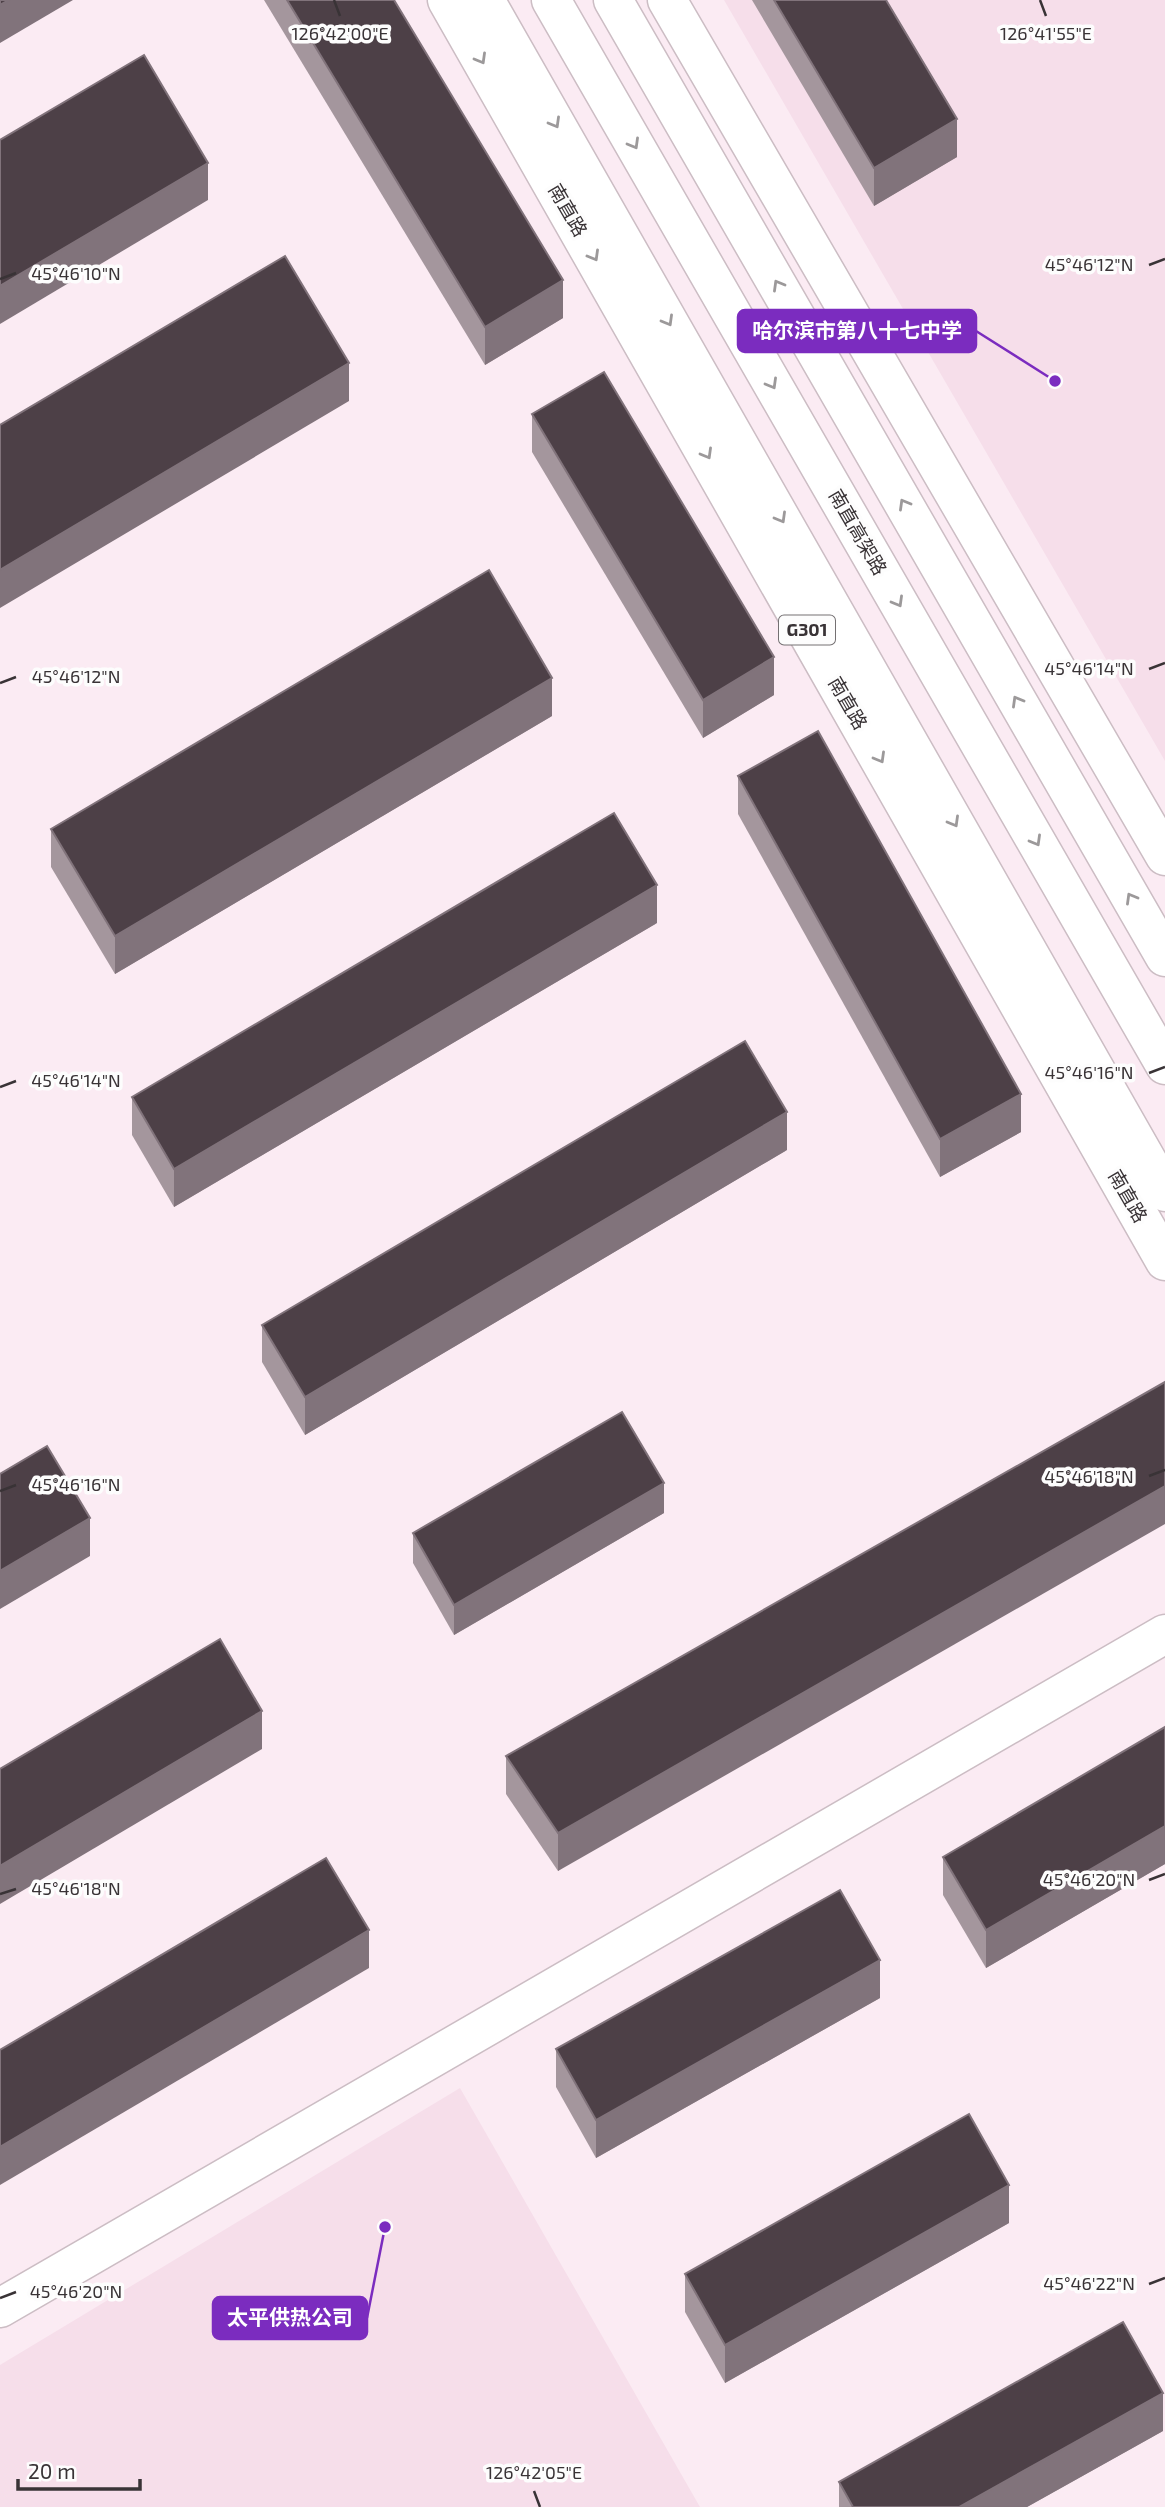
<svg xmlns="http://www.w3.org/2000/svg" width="1165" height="2507" font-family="'Exo 2','Noto Sans SC',sans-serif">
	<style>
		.built { fill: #f6deea }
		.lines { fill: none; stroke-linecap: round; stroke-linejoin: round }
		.street-casing { stroke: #ccbdc4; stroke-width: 41 }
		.highway-casing { stroke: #ccbdc4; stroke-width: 41 }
		.street { stroke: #fff; stroke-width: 38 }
		.highway { stroke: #fff; stroke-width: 38 }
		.wall { fill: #a4969d }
		.shaded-wall { fill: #81737b }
		.building { fill: #4d4047; stroke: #81737b; stroke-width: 2 }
		.oneway { stroke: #9c999a }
		.ticks { fill: none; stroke: #393336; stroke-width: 2.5 }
		.labels { text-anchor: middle; stroke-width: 7; stroke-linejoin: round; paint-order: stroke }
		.shield { fill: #fdfdfd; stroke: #747072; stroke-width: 2 }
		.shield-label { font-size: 18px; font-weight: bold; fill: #393336 }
		.street-label { font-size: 19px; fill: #393336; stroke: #fdfdfd }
		.ticks-label { font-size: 18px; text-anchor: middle; fill: #393336; stroke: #fdfdfd; stroke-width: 7; stroke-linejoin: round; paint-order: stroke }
		.leader { fill: none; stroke: #7b2cbf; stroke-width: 2.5 }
		.callout-dot { fill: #7b2cbf; stroke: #fdfdfd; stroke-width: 2.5 }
		.callout { fill: #7b2cbf; stroke: #7b2cbf; stroke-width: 2.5 }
		.callout-label { font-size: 21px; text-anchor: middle; font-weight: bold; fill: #fff }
	</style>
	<rect width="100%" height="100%" fill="#fbebf3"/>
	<!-- built -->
	<g class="built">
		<polygon points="724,0 1165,0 1165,761"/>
		<polygon points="460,2088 700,2507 0,2507 0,2365"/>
	</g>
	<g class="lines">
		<!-- street casing -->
		<g class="street-casing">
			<polyline id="street" points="0,2308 1165,1634"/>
		</g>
		<!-- highway casing -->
		<g class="highway-casing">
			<g id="highway">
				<polyline points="447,0 1165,1261"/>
				<polyline points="485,0 1165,1192"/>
				<polyline points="551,0 1165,1065"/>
				<polyline points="613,0 1165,957"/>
				<polyline points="667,0 1165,856"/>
			</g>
		</g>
		<!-- street -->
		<use href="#street" class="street"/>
		<!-- highway -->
		<use href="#highway" class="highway"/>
	</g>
	<!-- wall -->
	<g class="wall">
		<polygon points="264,0 394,0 563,318 485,365"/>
		<polygon points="752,0 886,0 957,157 874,206"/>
		<polygon points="532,414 774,695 703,738 532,452"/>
		<polygon points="552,716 115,974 51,867 51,829"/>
		<polygon points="738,776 1021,1132 940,1177 738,814"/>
		<polygon points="657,923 174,1207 132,1135 132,1097"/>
		<polygon points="787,1150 305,1435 262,1362 262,1325"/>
		<polygon points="1165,1382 558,1871 506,1794 506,1756"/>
		<polygon points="664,1513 454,1635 413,1563 413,1533"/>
		<polygon points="1165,1727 1165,1864 986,1968 943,1895 943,1857"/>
		<polygon points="880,1998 596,2158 556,2087 556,2049"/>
		<polygon points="1009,2223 725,2383 685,2312 685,2274"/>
		<polygon points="1163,2431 1027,2507 839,2507 839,2482"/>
	</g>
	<!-- shaded-wall -->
	<g class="shaded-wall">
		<polygon points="9,0 73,0 0,43 0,5"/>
		<polygon points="957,119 957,157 874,206 874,168"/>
		<polygon points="208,163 208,200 0,324 0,286"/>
		<polygon points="563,280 563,318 485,365 485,327"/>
		<polygon points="349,363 349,401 0,608 0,570"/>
		<polygon points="774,657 774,695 703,738 703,700"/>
		<polygon points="552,678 552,716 115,974 115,936"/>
		<polygon points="657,885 657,923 174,1207 174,1169"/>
		<polygon points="1021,1094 1021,1132 940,1177 940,1139"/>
		<polygon points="787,1112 787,1150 305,1435 305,1397"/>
		<polygon points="664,1483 664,1513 454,1635 454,1605"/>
		<polygon points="1165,1486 1165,1524 558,1871 558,1833"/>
		<polygon points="90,1518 90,1556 0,1609 0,1571"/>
		<polygon points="262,1711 262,1749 0,1904 0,1866"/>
		<polygon points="1165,1826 1165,1864 986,1968 986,1930"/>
		<polygon points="369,1930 369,1968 0,2185 0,2147"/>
		<polygon points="880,1960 880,1998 596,2158 596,2120"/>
		<polygon points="1009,2185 1009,2223 725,2383 725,2345"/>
		<polygon points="1163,2393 1163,2431 1027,2507 959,2507"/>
	</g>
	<!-- building -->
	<g class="building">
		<polygon points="0,0 9,0 0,5"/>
		<polygon points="287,0 394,0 563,280 485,327"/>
		<polygon points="774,0 886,0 957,119 874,168"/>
		<polygon points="144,55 208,163 0,286 0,140"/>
		<polygon points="285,256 349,363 0,570 0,425"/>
		<polygon points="604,372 774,657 703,700 532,414"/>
		<polygon points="489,570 552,678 115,936 51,829"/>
		<polygon points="818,731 1021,1094 940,1139 738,776"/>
		<polygon points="614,813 657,885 174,1169 132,1097"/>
		<polygon points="745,1041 787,1112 305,1397 262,1325"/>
		<polygon points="1165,1382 1165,1486 558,1833 506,1756"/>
		<polygon points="622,1412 664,1483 454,1605 413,1533"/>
		<polygon points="47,1446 90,1518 0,1571 0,1474"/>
		<polygon points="220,1639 262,1711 0,1866 0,1769"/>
		<polygon points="1165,1727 1165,1826 986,1930 943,1857"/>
		<polygon points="326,1858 369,1930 0,2147 0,2050"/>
		<polygon points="840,1890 880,1960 596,2120 556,2049"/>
		<polygon points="969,2114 1009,2185 725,2345 685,2274"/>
		<polygon points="1123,2322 1163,2393 959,2507 853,2507 839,2482"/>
	</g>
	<!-- one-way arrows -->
	<defs><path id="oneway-chevron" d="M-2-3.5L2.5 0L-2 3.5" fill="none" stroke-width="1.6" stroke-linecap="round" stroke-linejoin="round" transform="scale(1.75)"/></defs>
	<g class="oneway">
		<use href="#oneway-chevron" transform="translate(481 59) rotate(60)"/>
		<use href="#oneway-chevron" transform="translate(555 123) rotate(60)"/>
		<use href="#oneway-chevron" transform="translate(634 144) rotate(60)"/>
		<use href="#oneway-chevron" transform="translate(594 256) rotate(60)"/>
		<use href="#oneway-chevron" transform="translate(778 285) rotate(-120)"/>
		<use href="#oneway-chevron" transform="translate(668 321) rotate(60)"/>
		<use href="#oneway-chevron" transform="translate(772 384) rotate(60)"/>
		<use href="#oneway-chevron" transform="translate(707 454) rotate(60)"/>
		<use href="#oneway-chevron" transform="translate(904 504) rotate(-120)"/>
		<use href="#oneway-chevron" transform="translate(781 518) rotate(60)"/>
		<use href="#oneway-chevron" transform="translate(898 602) rotate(60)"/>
		<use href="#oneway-chevron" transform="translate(1017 701) rotate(-120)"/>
		<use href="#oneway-chevron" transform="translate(880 758) rotate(60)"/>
		<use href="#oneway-chevron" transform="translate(954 822) rotate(60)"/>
		<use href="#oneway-chevron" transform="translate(1036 841) rotate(60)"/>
		<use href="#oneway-chevron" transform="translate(1131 898) rotate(-120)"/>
	</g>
	<!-- ticks -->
	<path class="ticks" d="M334,0l6,16M1040,0l6,16M1149,265l16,-6M0,279l16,-6M1149,669l16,-6M0,683l16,-6M1149,1073l16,-6M0,1087l16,-6M1149,1476l16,-6M0,1491l16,-6M1149,1880l16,-6M0,1894l16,-5M1149,2284l16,-6M0,2298l16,-6M534,2491l6,16"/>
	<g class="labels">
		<!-- shield labels -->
		<rect class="shield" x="779" y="615.5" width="56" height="29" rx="5"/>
		<g class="shield-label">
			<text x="807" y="636">G301</text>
		</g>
		<!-- street labels -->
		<g class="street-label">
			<text transform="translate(568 210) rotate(60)" y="7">南直路</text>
			<text transform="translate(858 532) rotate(60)" y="7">南直高架路</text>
			<text transform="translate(848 703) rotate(60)" y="7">南直路</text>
			<text transform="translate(1128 1196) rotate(60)" y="7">南直路</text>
		</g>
	</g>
	<g class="ticks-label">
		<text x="340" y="40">126°42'00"E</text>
		<text x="1046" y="40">126°41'55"E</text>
		<text x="1089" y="271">45°46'12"N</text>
		<text x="76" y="280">45°46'10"N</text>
		<text x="1089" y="675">45°46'14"N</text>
		<text x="76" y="683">45°46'12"N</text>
		<text x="1089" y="1079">45°46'16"N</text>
		<text x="76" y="1087">45°46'14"N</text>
		<text x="1089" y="1483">45°46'18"N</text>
		<text x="76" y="1491">45°46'16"N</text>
		<text x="1089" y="1886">45°46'20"N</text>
		<text x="76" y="1895">45°46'18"N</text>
		<text x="1089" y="2290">45°46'22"N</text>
		<text x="76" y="2298">45°46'20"N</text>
		<text x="534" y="2479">126°42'05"E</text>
	</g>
	<!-- callouts -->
	<path class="leader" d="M1055 381L976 331M385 2227L367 2318"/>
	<g class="callout-dot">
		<circle cx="1055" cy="381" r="7"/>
		<circle cx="385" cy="2227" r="7"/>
	</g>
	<g class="callout">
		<rect x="738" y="310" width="238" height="42" rx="7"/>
		<rect x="213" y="2297" width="154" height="42" rx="7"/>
	</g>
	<g class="callout-label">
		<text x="857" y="338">哈尔滨市第八十七中学</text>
		<text x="290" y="2325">太平供热公司</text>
	</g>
	<!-- scale -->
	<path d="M18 2479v10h122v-10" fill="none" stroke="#393336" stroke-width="3.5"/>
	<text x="28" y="2479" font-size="21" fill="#393336" stroke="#fdfdfd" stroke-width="5" paint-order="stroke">20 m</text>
</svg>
